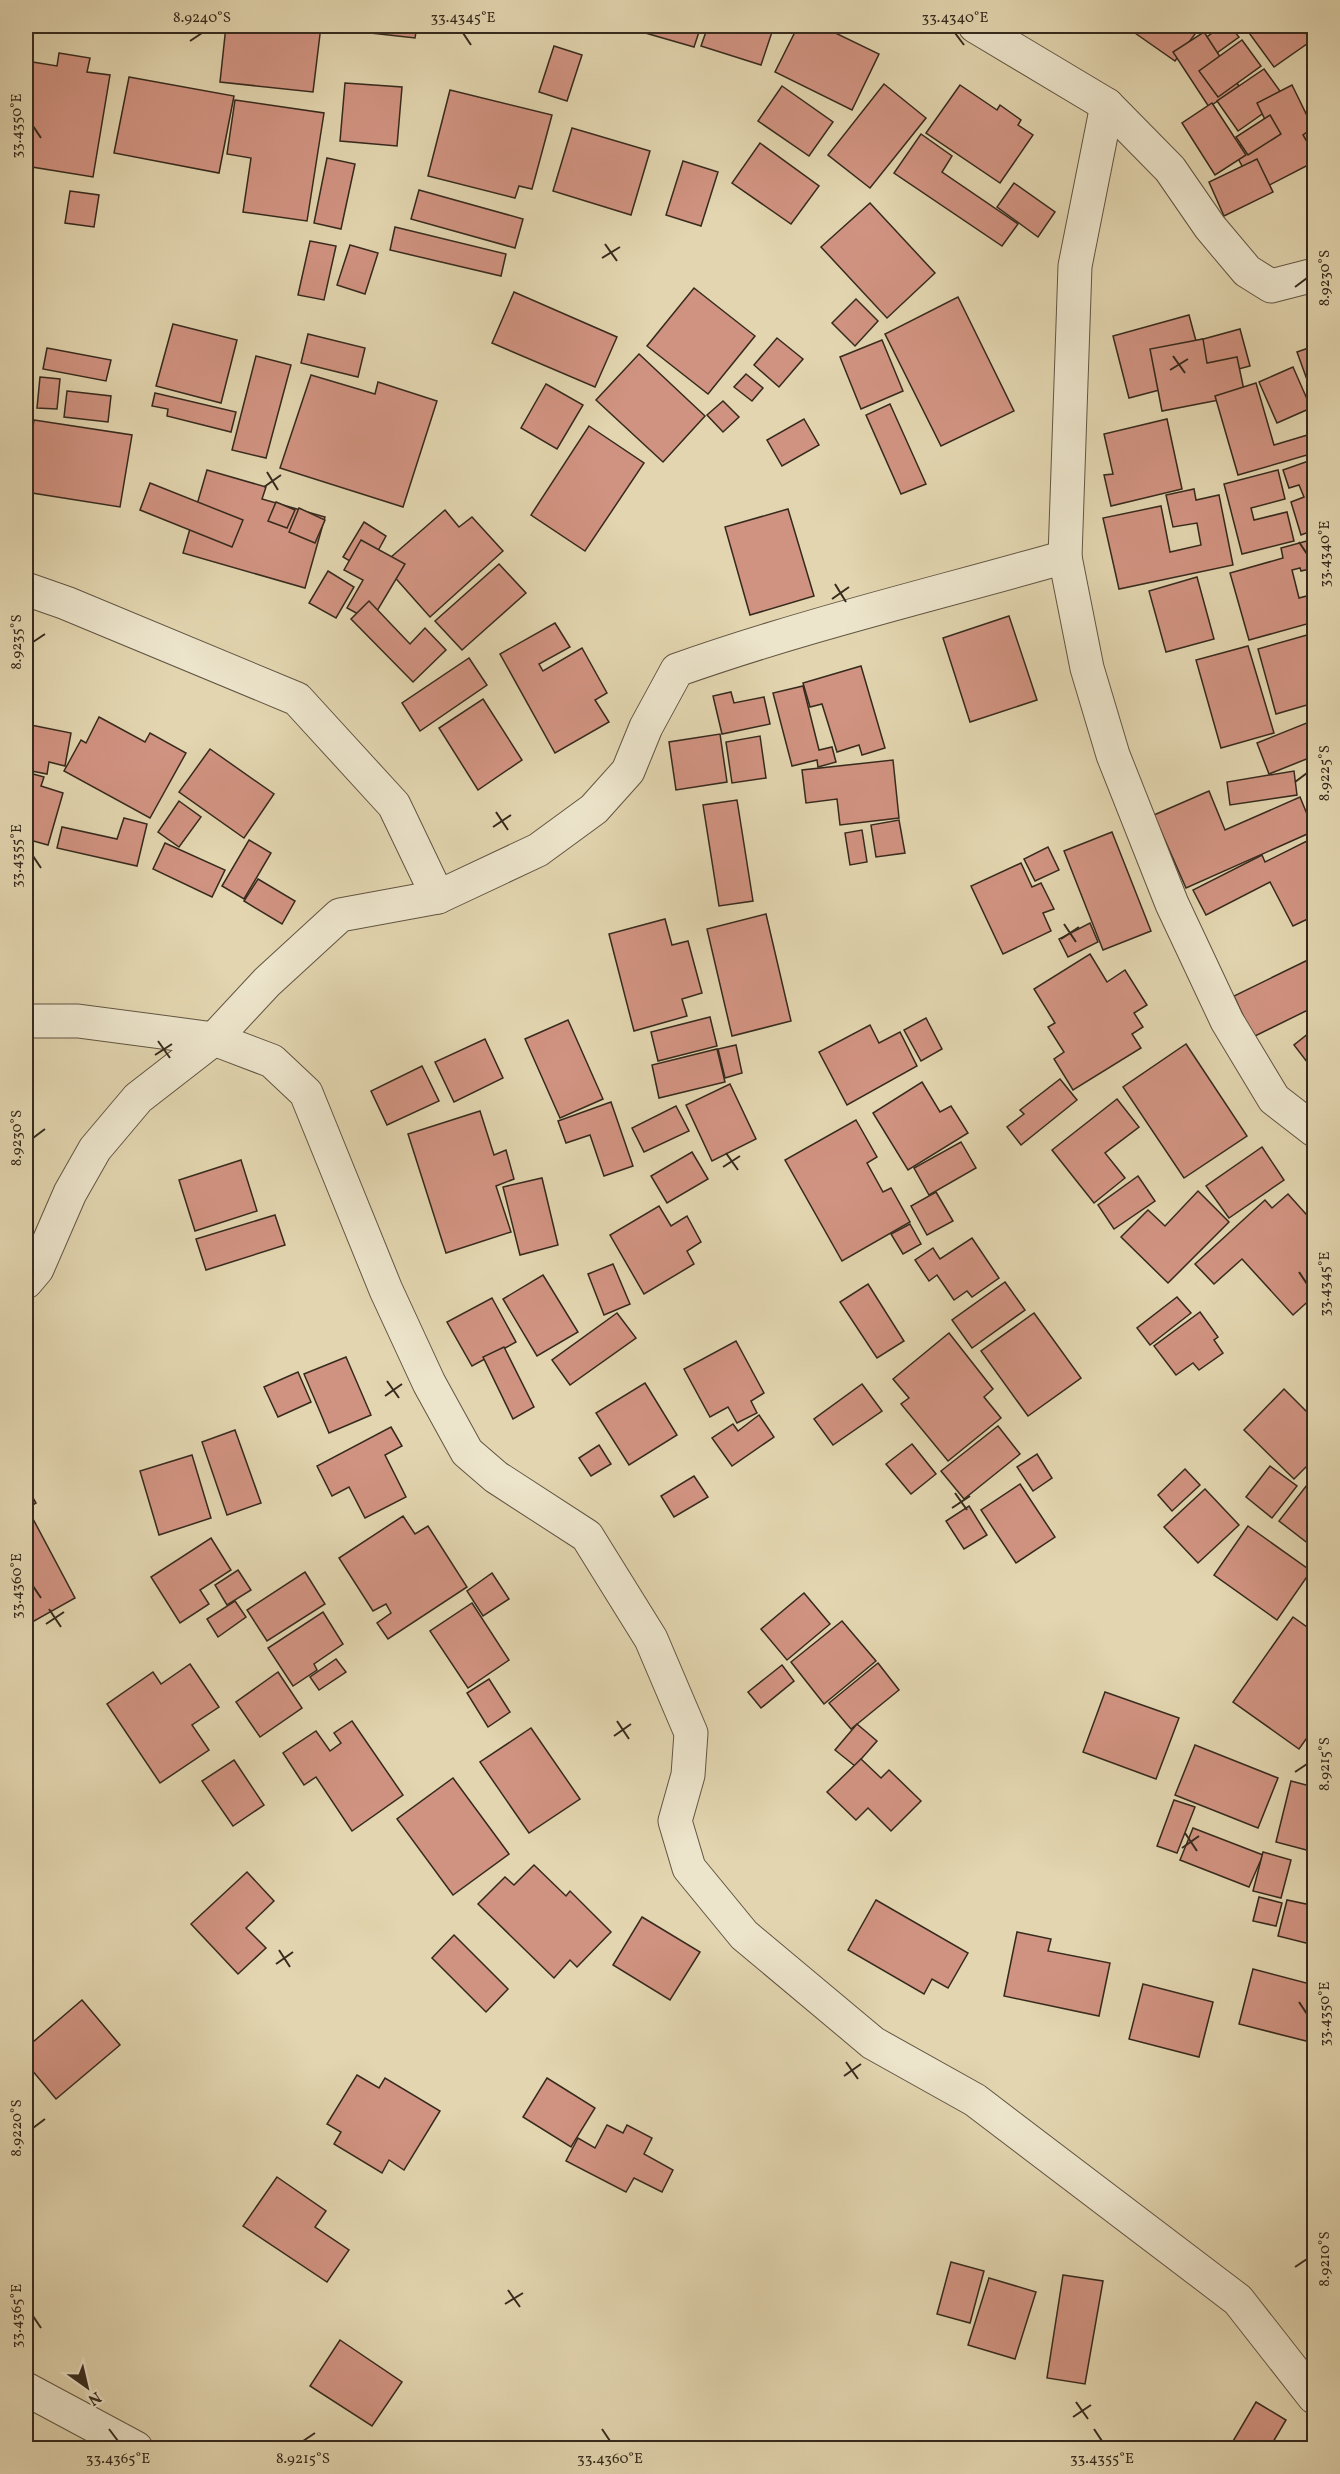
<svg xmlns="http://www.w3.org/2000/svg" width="1340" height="2474" font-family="Vollkorn,serif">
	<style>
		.building { fill: #d19381; stroke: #362a1d; stroke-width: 1.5 }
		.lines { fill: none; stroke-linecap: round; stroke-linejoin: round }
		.minor-casing { stroke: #615542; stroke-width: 35 }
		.minor { stroke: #ece4cb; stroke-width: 33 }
		.ticks { fill: none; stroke: #362a1d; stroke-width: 2 }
		.neatline { fill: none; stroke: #362a1d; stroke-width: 2 }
		.ticks-label { font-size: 15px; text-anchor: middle; fill: #362a1d }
	</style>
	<rect width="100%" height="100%" fill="#e2d5af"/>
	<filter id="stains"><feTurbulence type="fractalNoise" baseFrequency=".00333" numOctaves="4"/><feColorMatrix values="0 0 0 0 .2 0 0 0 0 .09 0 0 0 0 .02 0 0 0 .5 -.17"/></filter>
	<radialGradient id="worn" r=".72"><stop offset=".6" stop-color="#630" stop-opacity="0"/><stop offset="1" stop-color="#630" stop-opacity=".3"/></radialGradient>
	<!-- building -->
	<g class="building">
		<polygon points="226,26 321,26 313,92 220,82"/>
		<polygon points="354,26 417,26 415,38 353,31"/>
		<polygon points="621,26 701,26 694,47"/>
		<polygon points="708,26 774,26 761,65 701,46"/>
		<polygon points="798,26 821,26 879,54 852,110 775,72"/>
		<polygon points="1125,26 1201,26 1175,61"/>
		<polygon points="1222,26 1230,26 1239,37 1196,68 1186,52"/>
		<polygon points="1244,26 1272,26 1274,27 1276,26 1301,26 1311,41 1274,67"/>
		<polygon points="1305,26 1314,26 1314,33 1311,35"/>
		<polygon points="1204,32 1239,86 1209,107 1173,52"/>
		<polygon points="1242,40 1261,66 1218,97 1199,71"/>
		<polygon points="554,46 582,55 567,101 539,92"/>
		<polygon points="59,53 90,58 87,72 110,75 93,177 26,166 26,61 57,66"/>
		<polygon points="1264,69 1285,98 1238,131 1217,101"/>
		<polygon points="129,77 234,96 219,173 114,153"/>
		<polygon points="345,83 402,87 397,146 340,141"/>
		<polygon points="884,84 926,118 870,188 828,155"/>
		<polygon points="960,85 997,110 1000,105 1021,120 1018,125 1033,135 1000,183 926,133"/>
		<polygon points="1292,85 1314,130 1314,162 1256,192 1233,149 1270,130 1257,103"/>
		<polygon points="782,86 833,122 809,156 758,121"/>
		<polygon points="450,90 552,115 532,189 519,186 515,198 428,176"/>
		<polygon points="235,100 324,113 307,221 243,212 251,158 227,154"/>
		<polygon points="1212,103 1246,155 1215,175 1182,123"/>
		<polygon points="1270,115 1281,134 1248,155 1236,137"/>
		<polygon points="1314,127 1314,154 1303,135"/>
		<polygon points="572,128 650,151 631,215 553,191"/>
		<polygon points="921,134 952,156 942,172 1018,224 1002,246 894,173"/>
		<polygon points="760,143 819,186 791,224 732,183"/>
		<polygon points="327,158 355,164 341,229 314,223"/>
		<polygon points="1257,159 1273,192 1224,216 1209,182"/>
		<polygon points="683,161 718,172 701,226 666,215"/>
		<polygon points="1014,183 1055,212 1038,237 997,207"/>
		<polygon points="419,190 523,219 515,248 411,219"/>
		<polygon points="70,191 99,195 94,227 65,223"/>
		<polygon points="870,203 935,273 887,318 821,247"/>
		<polygon points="395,227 506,254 501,276 390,250"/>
		<polygon points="310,241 336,246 324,300 298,295"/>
		<polygon points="350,245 378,253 365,294 337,285"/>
		<polygon points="694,288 755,336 708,394 647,346"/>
		<polygon points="514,292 617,337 595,387 492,343"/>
		<polygon points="958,297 1014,411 941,446 885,334"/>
		<polygon points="856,299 878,321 855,346 832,323"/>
		<polygon points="1189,315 1196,341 1240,329 1250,366 1129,398 1113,336"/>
		<polygon points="173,324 237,340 221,403 156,386"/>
		<polygon points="308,334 365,348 358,377 301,363"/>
		<polygon points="777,338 803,359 779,387 754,365"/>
		<polygon points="1203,339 1207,363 1237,357 1245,395 1162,411 1150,349"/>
		<polygon points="882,340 903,391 861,409 840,357"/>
		<polygon points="1314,346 1314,399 1297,352"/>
		<polygon points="47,348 111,360 106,381 43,369"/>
		<polygon points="639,354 705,416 663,462 596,400"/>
		<polygon points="256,356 291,365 266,458 232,450"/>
		<polygon points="1293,367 1311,408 1277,423 1259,382"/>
		<polygon points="746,374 763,388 752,401 734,387"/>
		<polygon points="311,375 375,394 378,382 437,401 403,507 280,468"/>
		<polygon points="40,377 60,379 57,409 37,408"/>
		<polygon points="1256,383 1274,445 1314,433 1314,453 1238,475 1215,396"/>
		<polygon points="546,384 583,405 557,449 521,428"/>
		<polygon points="67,391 111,396 108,422 64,417"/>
		<polygon points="155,393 236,412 231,432 167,416 168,409 152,406"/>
		<polygon points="723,401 739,417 723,432 707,415"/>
		<polygon points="890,404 926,484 901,494 866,415"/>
		<polygon points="804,419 819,445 782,466 767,440"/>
		<polygon points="1167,419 1182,489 1111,506 1104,475 1113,474 1104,434"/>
		<polygon points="34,420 132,435 120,507 26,492 26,469"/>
		<polygon points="589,426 644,463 585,551 531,515"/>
		<polygon points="1314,459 1314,530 1301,535 1291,502 1304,497 1299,485 1289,488 1283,470"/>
		<polygon points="207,470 266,487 262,499 325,517 305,588 183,553"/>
		<polygon points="1278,470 1285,499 1251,508 1254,520 1287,512 1294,541 1242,554 1224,484"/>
		<polygon points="150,483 243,520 232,547 140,510"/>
		<polygon points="1194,489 1196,500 1219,495 1233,565 1119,589 1103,518 1161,506 1170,552 1201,545 1197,523 1173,527 1166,495"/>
		<polygon points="276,502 295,510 287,528 268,521"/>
		<polygon points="299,508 325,520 315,543 289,532"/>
		<polygon points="788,509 814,596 750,615 725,527"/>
		<polygon points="445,510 459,527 472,517 503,551 430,617 383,564"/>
		<polygon points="364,522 386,536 367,571 343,557"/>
		<polygon points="1314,539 1314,568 1301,571 1300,568 1292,570 1299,598 1314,594 1314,622 1249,640 1230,573 1283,558 1281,548"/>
		<polygon points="361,540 405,564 371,621 347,608 363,580 344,570"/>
		<polygon points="499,564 526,593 462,650 435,621"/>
		<polygon points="328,571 354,587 336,618 309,603"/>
		<polygon points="1197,577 1214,639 1166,652 1149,591"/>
		<polygon points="369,601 410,644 425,628 446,650 413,682 351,619"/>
		<polygon points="1009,616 1037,700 970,722 943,638"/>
		<polygon points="555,623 570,647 539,664 543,671 582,648 607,693 595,700 609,722 555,753 500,654"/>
		<polygon points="1314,633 1314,703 1276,714 1258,649"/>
		<polygon points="1248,646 1274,733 1221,748 1196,660"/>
		<polygon points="469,658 487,685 420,731 402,703"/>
		<polygon points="861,666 885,748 862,755 859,745 837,752 822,704 810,707 803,683"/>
		<polygon points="803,686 819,750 832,747 836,762 818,767 817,760 792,766 773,693"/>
		<polygon points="731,692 734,703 764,697 770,724 722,734 713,696"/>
		<polygon points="483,699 522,760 478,790 439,728"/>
		<polygon points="99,717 145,742 150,733 186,753 150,818 64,771 81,740 86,743"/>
		<polygon points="1314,720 1314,756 1269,774 1257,743"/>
		<polygon points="26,724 71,733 65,766 49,762 47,774 26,770"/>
		<polygon points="720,734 727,782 676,790 669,742"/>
		<polygon points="760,736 766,778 732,783 726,742"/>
		<polygon points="210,749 274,794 244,838 179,792"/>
		<polygon points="893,760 899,818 840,825 837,799 806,803 802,770"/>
		<polygon points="1294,771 1297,795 1230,805 1227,782"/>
		<polygon points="26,772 44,777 41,786 63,793 48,845 26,839"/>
		<polygon points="1209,791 1225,830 1300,797 1314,831 1186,888 1154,815"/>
		<polygon points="737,800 753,901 719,906 703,805"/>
		<polygon points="179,801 201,817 179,847 158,832"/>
		<polygon points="124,818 147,824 137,866 57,848 62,827 117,839"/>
		<polygon points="899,820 905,853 876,857 871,825"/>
		<polygon points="862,830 867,862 850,865 845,833"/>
		<polygon points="1112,832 1151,931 1103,950 1064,851"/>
		<polygon points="1313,838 1314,916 1293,926 1270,882 1206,915 1193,890 1262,855 1265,862"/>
		<polygon points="249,840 271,853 244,899 222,886"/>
		<polygon points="165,843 225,870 212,897 153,869"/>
		<polygon points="1048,847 1059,870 1035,881 1024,859"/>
		<polygon points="1021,863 1032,887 1041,883 1054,909 1043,913 1051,931 1003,954 971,886"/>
		<polygon points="258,879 295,901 282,924 244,901"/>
		<polygon points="766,914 791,1021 732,1036 707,929"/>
		<polygon points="665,919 672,945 688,941 702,993 682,999 687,1016 634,1031 609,934"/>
		<polygon points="1090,923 1098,942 1068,957 1059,939"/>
		<polygon points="1090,954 1107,982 1125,970 1147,1005 1134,1013 1143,1027 1132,1034 1141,1048 1073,1090 1054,1059 1064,1052 1048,1027 1055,1023 1034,989"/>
		<polygon points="1314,957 1314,1007 1253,1037 1234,996"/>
		<polygon points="710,1017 717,1046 658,1061 651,1032"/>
		<polygon points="926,1018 942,1049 921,1061 904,1030"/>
		<polygon points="568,1020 603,1099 560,1118 525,1039"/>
		<polygon points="870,1025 879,1043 900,1032 917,1066 847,1105 819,1052"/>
		<polygon points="1314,1029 1314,1071 1294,1045"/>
		<polygon points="485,1039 503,1078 454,1102 435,1062"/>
		<polygon points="1186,1044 1247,1136 1184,1178 1123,1087"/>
		<polygon points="736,1045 742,1073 725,1078 718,1049"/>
		<polygon points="717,1049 725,1082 659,1098 652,1065"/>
		<polygon points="422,1066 439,1101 387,1125 371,1091"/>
		<polygon points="1060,1079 1077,1100 1021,1145 1007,1127 1024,1114 1020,1110"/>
		<polygon points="922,1082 940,1112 951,1106 968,1133 908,1170 873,1113"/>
		<polygon points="730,1084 756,1139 712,1161 686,1105"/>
		<polygon points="1117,1099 1139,1127 1105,1153 1125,1178 1094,1203 1052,1150"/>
		<polygon points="611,1102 633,1166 604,1176 590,1135 566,1143 558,1121"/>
		<polygon points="676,1106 689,1131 644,1152 632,1128"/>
		<polygon points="480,1111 494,1155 506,1150 514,1179 496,1186 511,1232 446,1253 408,1134"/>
		<polygon points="856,1120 877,1157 867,1163 883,1192 891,1188 910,1222 842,1261 785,1160"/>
		<polygon points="961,1142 976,1168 929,1195 914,1168"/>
		<polygon points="1262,1147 1284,1180 1229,1218 1206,1186"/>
		<polygon points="692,1152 708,1179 667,1203 651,1176"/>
		<polygon points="241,1160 257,1211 195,1231 179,1180"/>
		<polygon points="1138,1176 1155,1201 1114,1229 1098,1205"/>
		<polygon points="542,1178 558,1245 520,1255 503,1187"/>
		<polygon points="1198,1191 1229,1222 1168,1283 1121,1237 1148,1210 1165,1226"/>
		<polygon points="936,1192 953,1221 927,1235 911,1206"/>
		<polygon points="1288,1194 1314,1223 1314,1296 1293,1315 1242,1259 1214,1284 1195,1264 1265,1200 1272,1208"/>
		<polygon points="659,1206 671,1226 687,1216 701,1242 687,1251 694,1264 644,1294 610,1235"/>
		<polygon points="275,1215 285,1245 206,1270 196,1239"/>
		<polygon points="910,1224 921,1244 903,1254 891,1234"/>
		<polygon points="972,1238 999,1278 972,1297 967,1291 954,1300 937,1275 929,1281 915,1260 933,1248 940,1259"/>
		<polygon points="613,1264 630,1304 604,1315 588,1274"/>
		<polygon points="543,1275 578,1332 537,1356 503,1299"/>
		<polygon points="1005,1282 1025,1310 972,1348 952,1320"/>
		<polygon points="868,1284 904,1341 877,1358 840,1302"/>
		<polygon points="1177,1297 1191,1313 1150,1345 1137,1328"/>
		<polygon points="492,1298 516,1342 472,1366 447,1322"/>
		<polygon points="1200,1312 1218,1337 1214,1340 1223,1353 1199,1370 1193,1363 1176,1375 1154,1346"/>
		<polygon points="617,1313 636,1338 570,1385 552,1360"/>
		<polygon points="1034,1313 1081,1378 1028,1416 981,1351"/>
		<polygon points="949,1333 993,1389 984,1397 1001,1418 948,1461 901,1404 909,1398 893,1379"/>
		<polygon points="736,1341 764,1393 751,1401 757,1413 737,1423 728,1407 710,1417 684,1369"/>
		<polygon points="504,1347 534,1407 513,1419 483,1357"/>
		<polygon points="346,1357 371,1415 329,1433 304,1374"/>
		<polygon points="298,1372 311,1402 278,1417 264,1387"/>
		<polygon points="645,1383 677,1435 629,1465 596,1413"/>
		<polygon points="862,1384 882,1411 833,1445 814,1419"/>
		<polygon points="1284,1389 1314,1419 1314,1459 1294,1479 1244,1430"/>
		<polygon points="759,1415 774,1437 732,1466 712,1438 733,1424 738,1431"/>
		<polygon points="998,1426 1020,1454 964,1499 941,1471"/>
		<polygon points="391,1427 402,1446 385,1455 406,1497 365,1518 349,1487 332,1496 317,1466"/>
		<polygon points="235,1430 261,1503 227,1515 202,1442"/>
		<polygon points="912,1444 936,1474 911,1494 886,1464"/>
		<polygon points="599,1445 611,1464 591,1476 579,1458"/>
		<polygon points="1037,1454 1052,1478 1033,1491 1017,1467"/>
		<polygon points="192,1455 211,1518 159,1535 140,1471"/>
		<polygon points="1270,1466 1297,1486 1272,1518 1246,1497"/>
		<polygon points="1185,1469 1200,1485 1172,1511 1158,1495"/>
		<polygon points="694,1476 708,1497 674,1517 661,1496"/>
		<polygon points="1314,1476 1314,1548 1279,1521"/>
		<polygon points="1020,1484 1055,1537 1016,1563 981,1510"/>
		<polygon points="26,1486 36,1503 26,1509"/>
		<polygon points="1205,1489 1239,1525 1198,1563 1164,1527"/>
		<polygon points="969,1506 987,1535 964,1549 946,1521"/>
		<polygon points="403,1516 415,1534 428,1526 467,1587 388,1639 377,1623 391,1613 386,1604 373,1611 339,1558"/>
		<polygon points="32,1517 75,1598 27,1625 26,1521"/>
		<polygon points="1248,1526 1311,1571 1277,1620 1214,1575"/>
		<polygon points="211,1538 231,1570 200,1590 209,1604 180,1623 151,1577"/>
		<polygon points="238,1570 251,1590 227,1605 215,1585"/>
		<polygon points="305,1572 325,1604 267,1641 247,1610"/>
		<polygon points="492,1573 509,1599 483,1616 467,1591"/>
		<polygon points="804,1593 830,1624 787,1660 761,1629"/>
		<polygon points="235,1601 246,1617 218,1637 207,1619"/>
		<polygon points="472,1603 509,1660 468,1688 430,1631"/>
		<polygon points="323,1612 343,1644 314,1664 317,1670 293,1686 268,1648"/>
		<polygon points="1293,1617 1314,1632 1314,1728 1299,1749 1233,1702"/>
		<polygon points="842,1621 876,1661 824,1704 791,1662"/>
		<polygon points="336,1659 346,1672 319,1690 310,1677"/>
		<polygon points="878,1663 899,1690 851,1729 829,1703"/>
		<polygon points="190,1664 219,1707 192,1725 209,1750 160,1783 107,1704 153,1672 161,1684"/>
		<polygon points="782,1665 794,1681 761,1708 748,1692"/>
		<polygon points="278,1672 302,1708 260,1737 236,1702"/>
		<polygon points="489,1679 510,1712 488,1727 467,1693"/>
		<polygon points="1105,1692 1179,1718 1156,1779 1083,1752"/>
		<polygon points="352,1721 403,1795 352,1831 316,1777 304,1785 283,1753 316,1731 330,1751 341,1743 334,1733"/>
		<polygon points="857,1724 877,1741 855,1766 835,1750"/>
		<polygon points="531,1728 580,1799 529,1833 480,1762"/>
		<polygon points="1195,1745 1278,1778 1258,1828 1175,1795"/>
		<polygon points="861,1759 881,1778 889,1770 921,1801 891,1831 868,1808 856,1820 827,1792"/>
		<polygon points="234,1760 264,1805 233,1826 202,1781"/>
		<polygon points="453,1778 509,1854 453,1895 397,1819"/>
		<polygon points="1291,1781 1314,1787 1314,1852 1276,1842"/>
		<polygon points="1174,1800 1195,1807 1177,1853 1157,1846"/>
		<polygon points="1193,1828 1263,1855 1249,1887 1180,1860"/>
		<polygon points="1263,1852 1291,1860 1281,1898 1253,1891"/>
		<polygon points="534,1865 566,1896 570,1891 611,1932 577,1967 570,1960 554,1978 478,1904 505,1877 514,1885"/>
		<polygon points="247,1872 274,1901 246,1928 266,1948 238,1974 191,1924"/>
		<polygon points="1314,1893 1314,1945 1278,1936 1287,1900 1311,1905"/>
		<polygon points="1259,1897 1282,1903 1276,1926 1253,1921"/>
		<polygon points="876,1900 968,1953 948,1988 932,1979 924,1994 848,1950"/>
		<polygon points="642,1917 700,1952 670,2000 613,1965"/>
		<polygon points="1017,1932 1051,1939 1048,1951 1110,1963 1099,2016 1004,1996"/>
		<polygon points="454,1935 508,1989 486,2012 432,1958"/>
		<polygon points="1253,1969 1314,1985 1314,2043 1239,2024"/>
		<polygon points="1143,1984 1213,2002 1199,2057 1129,2039"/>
		<polygon points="82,2000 120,2045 56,2099 26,2063 26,2048"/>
		<polygon points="357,2075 379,2088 385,2078 440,2111 404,2170 389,2160 382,2173 334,2144 341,2132 327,2124"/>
		<polygon points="547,2078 595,2108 571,2147 523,2117"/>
		<polygon points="607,2125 623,2133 627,2125 652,2138 644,2154 673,2170 662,2192 634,2178 626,2192 566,2161 578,2138 595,2148"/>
		<polygon points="277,2177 326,2211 315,2227 349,2250 327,2282 243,2226"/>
		<polygon points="951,2262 984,2271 970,2323 937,2314"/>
		<polygon points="1063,2275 1103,2281 1085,2384 1047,2378"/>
		<polygon points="989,2278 1036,2292 1015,2359 968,2345"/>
		<polygon points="340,2340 402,2382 372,2426 310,2386"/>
		<polygon points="1256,2402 1286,2420 1273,2442 1284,2448 1229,2448"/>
	</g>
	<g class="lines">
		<!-- minor casing -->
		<g class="minor-casing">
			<g id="minor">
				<polyline points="975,26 1107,105 1170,169 1210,227 1247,271 1271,286 1314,275"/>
				<polyline points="1107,105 1075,266 1065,557 1087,668 1113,755 1172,904 1227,1021 1274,1099 1314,1130"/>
				<polyline points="26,589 66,603 297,699 394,805 438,897"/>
				<polyline points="26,1021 78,1021 214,1039 272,1061 306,1093 386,1290 429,1383 467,1452 496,1477 587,1536 651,1639 691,1733 688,1775 675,1821 689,1868 744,1935 873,2043 975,2100 1238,2300 1314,2397"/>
				<path d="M26,1282l11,-13 33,-76 25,-44 43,-51 76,-59 53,-57 73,-67 98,-18 100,-47 56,-41 34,-38 18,-44 31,-57c127,-45 258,-76 388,-113"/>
				<polyline points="26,2389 136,2448"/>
			</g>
		</g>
		<!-- minor -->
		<use href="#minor" class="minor"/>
	</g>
	<!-- ticks -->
	<path class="ticks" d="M463,33l8,12M955,33l9,12M190,41l12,-8M33,126l8,12M605,244l12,17M602,258l18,-11M1295,287l12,-9M1173,356l12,17M1170,370l18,-11M267,472l11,18M264,487l17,-12M1299,542l8,12M835,584l11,18M832,599l17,-12M33,642l12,-8M1295,782l12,-9M496,812l12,18M493,827l18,-12M33,856l8,12M1064,924l12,18M1061,939l18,-12M158,1041l12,17M155,1055l17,-11M33,1138l12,-9M726,1153l12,17M723,1167l17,-11M1299,1272l8,12M387,1381l12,17M385,1396l17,-12M955,1493l12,17M952,1508l18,-12M33,1586l8,12M49,1609l12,18M46,1624l18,-12M617,1721l12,18M614,1736l17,-12M1295,1772l12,-8M1185,1833l12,18M1182,1848l17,-12M279,1950l11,17M276,1964l17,-12M1299,2002l8,12M846,2062l12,17M844,2076l17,-12M33,2128l12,-9M1295,2267l12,-8M508,2290l12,17M505,2304l18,-11M33,2316l8,12M1076,2402l12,17M1073,2417l18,-12M109,2429l9,12M602,2429l8,12M1094,2429l8,12M303,2441l12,-8"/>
	<!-- margin -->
	<rect width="1340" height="2474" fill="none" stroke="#e2d5af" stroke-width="66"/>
	<!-- north arrow -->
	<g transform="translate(87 2387) rotate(146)" stroke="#ece4cb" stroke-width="4.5" paint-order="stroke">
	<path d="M0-4.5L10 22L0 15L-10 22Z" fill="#362a1d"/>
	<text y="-9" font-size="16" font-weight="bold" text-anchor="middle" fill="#362a1d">N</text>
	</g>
	<rect x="33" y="33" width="1274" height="2408" class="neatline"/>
	<g class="ticks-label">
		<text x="202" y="22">8.9240°S</text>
		<text x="463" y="22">33.4345°E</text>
		<text x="955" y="22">33.4340°E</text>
		<text transform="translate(16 126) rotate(-90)" y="5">33.4350°E</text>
		<text transform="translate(1324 278) rotate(-90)" y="5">8.9230°S</text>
		<text transform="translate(1324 554) rotate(-90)" y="5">33.4340°E</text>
		<text transform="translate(16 642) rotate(-90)" y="5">8.9235°S</text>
		<text transform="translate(1324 773) rotate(-90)" y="5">8.9225°S</text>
		<text transform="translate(16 856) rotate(-90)" y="5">33.4355°E</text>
		<text transform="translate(16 1138) rotate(-90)" y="5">8.9230°S</text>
		<text transform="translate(1324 1284) rotate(-90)" y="5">33.4345°E</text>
		<text transform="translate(16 1586) rotate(-90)" y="5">33.4360°E</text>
		<text transform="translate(1324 1764) rotate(-90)" y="5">8.9215°S</text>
		<text transform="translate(1324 2014) rotate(-90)" y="5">33.4350°E</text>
		<text transform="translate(16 2128) rotate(-90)" y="5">8.9220°S</text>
		<text transform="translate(1324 2259) rotate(-90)" y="5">8.9210°S</text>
		<text transform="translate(16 2316) rotate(-90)" y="5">33.4365°E</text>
		<text x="118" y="2463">33.4365°E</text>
		<text x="303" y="2463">8.9215°S</text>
		<text x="610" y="2463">33.4360°E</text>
		<text x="1102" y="2463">33.4355°E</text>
	</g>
	<rect width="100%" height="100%" filter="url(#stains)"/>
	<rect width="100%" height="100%" fill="url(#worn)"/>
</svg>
